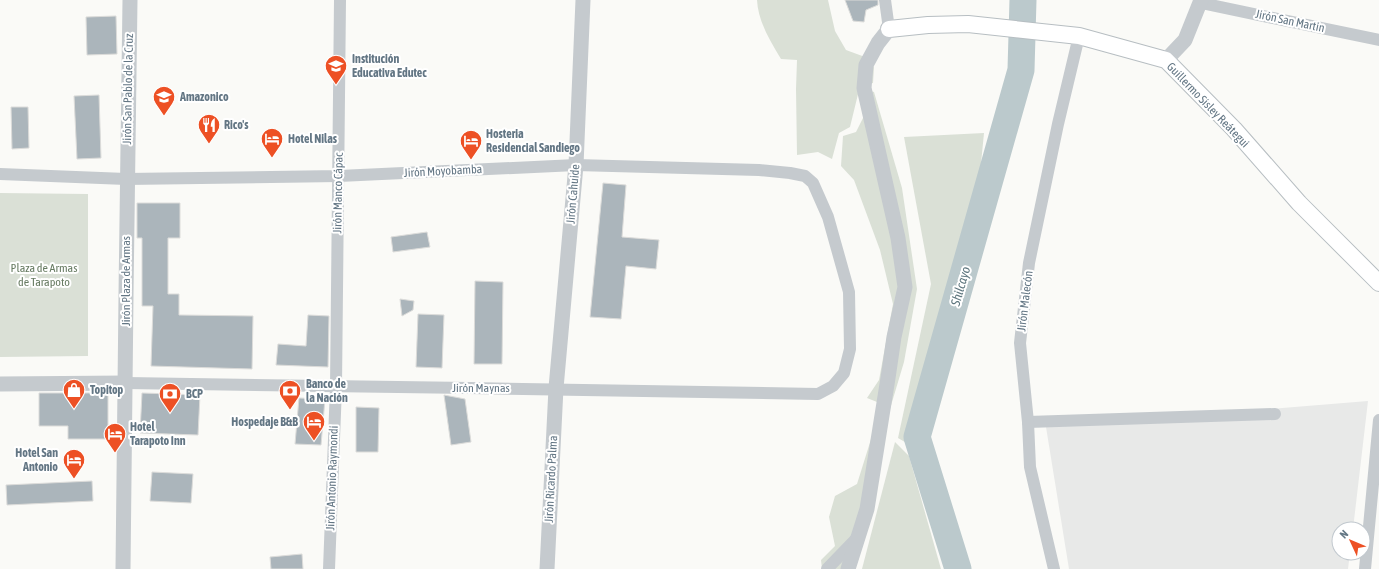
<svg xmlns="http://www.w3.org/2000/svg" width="1379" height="569" font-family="'Asap Condensed',sans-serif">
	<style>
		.built { fill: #e8e9e8 }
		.green { fill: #dae0d6 }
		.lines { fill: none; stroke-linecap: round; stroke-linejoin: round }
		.river { stroke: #bbc9cc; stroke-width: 27 }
		.building { fill: #abb5bb; stroke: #dcdcda }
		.secondary-casing { stroke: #b7bec2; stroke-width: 18 }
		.minor { stroke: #c5cace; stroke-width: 12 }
		.tertiary { stroke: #c5cace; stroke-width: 15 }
		.secondary { stroke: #fff; stroke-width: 16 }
		.labels { text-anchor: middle; stroke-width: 4; stroke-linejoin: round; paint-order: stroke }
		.street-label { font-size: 12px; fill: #637684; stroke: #fff }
		.poi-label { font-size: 12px; font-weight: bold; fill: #637684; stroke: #fff; text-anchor: start }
		.park-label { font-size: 12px; fill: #677b62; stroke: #fff }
		.water-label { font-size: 13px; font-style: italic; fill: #5e767e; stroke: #fff }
	</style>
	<rect width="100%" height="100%" fill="#fafaf7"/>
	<!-- built -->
	<polygon class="built" points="1368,401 1353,529 1339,529 1339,553 1350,553 1348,569 1069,569 1046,427"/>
	<!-- green -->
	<g class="green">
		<path d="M757,0h71l7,31 11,19 19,7 9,10 -1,16 -13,3 -10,41 -11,6 -7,26 -14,-7 -21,3 -1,-66 1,-29 -16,-1c-11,-18 -23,-38 -24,-59z"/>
		<polygon points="867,90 874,92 902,188 917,289 904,362 872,469 845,569 822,569 821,560 835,546 829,517 835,496 857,484 882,404 867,398 879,380 893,304 880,250 854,180 841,166 843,136 856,132 867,110"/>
		<polygon points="984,133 979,184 929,358 910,445 898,438 931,284 904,137"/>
		<polygon points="0,193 88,194 88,356 0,357"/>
		<polygon points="895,442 909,456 941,569 862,569"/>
	</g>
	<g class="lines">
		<!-- river -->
		<polyline class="river" points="958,569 917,437 1021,70 1023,0"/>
	</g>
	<!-- building -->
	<g class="building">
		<polygon points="845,0 878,0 878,5 866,10 864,22 853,21"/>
		<polygon points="116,16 117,54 87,55 86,17"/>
		<polygon points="99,95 101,158 77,159 74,96"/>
		<polygon points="11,107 28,107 29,148 12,149"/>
		<polygon points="603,183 626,185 622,237 659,240 656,269 626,266 621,319 590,317"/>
		<polygon points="137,203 180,203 180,238 168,238 168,294 179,294 179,315 253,316 252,369 151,366 153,306 142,306 142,238 137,238"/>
		<polygon points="427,232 430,247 393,252 391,237"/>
		<polygon points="475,281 503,282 502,364 474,364"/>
		<polygon points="400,299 414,301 413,310 402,316"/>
		<polygon points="418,314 444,315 442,368 416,367"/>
		<polygon points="308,315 329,316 328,367 276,365 278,344 306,346"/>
		<polygon points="39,393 108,393 108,439 68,439 68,426 39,426"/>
		<polygon points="142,393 200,395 198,435 140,433"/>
		<polygon points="444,395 465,399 471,442 451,445"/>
		<polygon points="299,398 325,399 321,445 295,444"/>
		<polygon points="356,407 379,408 378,452 356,452"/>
		<polygon points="152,472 193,474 191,503 150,501"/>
		<polygon points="92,481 93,501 7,505 6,485"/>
		<polygon points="302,554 303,569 271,569 270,557"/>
	</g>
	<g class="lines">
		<!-- secondary casing -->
		<g class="secondary-casing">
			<polyline id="secondary" points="889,29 928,25 968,24 1079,36 1166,60 1234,129 1299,203 1379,283"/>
		</g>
		<!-- minor -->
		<g class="minor">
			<polyline points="885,0 889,29"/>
			<polyline points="1201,3 1379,40"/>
			<path d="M0,174l126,5 213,-3 237,-11 183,5 31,3 15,3 8,7 15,34 21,75 1,57 -6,24 -11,13 -15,8c-231,-5 -461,-7 -692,-11"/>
			<polyline points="1028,422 1275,414"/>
			<polyline points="329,569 336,387 340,0"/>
			<polyline points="827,569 857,538"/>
			<polyline points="1054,569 1030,467 1028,422 1020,343 1029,263 1058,124 1079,36"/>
			<polyline points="1365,569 1379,420"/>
		</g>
		<!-- tertiary -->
		<g class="tertiary">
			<polyline points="1166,60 1185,40 1201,0"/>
			<polyline points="0,384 126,383"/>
			<path d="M123,569c3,-190 3,-379 7,-569"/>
			<polyline points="547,569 556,388 576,165 583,0"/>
			<polyline points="848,569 867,509 888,378 894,337 905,287 898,238 864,88 866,65 878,43 889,29"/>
		</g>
		<!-- secondary -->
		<use href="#secondary" class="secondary"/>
	</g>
	<!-- icons -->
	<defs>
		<g id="school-pin" transform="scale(1.15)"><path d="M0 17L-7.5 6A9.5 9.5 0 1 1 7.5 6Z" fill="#ed5024" stroke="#fff"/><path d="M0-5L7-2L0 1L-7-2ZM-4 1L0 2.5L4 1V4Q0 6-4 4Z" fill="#fff"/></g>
		<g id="restaurant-pin" transform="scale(1.15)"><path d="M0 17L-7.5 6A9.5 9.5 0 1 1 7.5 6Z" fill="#ed5024" stroke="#fff"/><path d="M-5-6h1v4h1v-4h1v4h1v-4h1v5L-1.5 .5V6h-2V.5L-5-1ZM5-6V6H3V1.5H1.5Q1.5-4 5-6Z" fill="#fff"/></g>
		<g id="hotel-pin" transform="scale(1.15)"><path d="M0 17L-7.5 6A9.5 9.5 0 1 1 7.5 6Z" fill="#ed5024" stroke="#fff"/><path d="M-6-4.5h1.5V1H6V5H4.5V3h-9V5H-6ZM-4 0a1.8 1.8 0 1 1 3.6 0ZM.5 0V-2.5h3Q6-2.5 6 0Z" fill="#fff"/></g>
		<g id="shop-pin" transform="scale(1.15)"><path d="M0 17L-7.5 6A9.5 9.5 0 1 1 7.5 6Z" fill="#ed5024" stroke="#fff"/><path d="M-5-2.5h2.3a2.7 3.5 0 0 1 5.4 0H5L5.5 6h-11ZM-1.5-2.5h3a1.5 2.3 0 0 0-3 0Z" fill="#fff"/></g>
		<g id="bank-pin" transform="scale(1.15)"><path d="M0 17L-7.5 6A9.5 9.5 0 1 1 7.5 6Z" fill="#ed5024" stroke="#fff"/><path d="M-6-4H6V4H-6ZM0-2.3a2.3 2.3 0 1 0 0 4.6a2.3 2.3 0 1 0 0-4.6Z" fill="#fff"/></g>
	</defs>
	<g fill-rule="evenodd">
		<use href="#school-pin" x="336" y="66"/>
		<use href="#school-pin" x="164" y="97"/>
		<use href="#restaurant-pin" x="209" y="125"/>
		<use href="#hotel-pin" x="272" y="139"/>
		<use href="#hotel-pin" x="471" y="141"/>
		<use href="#shop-pin" x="74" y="390"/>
		<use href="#bank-pin" x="290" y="391"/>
		<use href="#bank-pin" x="170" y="394"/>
		<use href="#hotel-pin" x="314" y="422"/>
		<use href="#hotel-pin" x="115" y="434"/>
		<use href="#hotel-pin" x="74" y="460"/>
	</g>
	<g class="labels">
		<!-- street labels -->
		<g class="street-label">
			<text transform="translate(1290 21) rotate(12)" y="4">Jirón San Martin</text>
			<text transform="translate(128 89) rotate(-89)" y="4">Jirón San Pablo de la Cruz</text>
			<text transform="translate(1208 105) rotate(46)" y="4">Guillermo Sisley Reátegui</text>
			<text transform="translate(443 171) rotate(-3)" y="4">Jirón Moyobamba</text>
			<text transform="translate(338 193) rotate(-89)" y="4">Jirón Manco Cápac</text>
			<text transform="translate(573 194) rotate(-85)" y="4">Jirón Cahuide</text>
			<text transform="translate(126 281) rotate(-90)" y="4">Jirón Plaza de Armas</text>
			<text transform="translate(1025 301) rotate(-83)" y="4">Jirón Malecón</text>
			<text x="481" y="392">Jirón Maynas</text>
			<text transform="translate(332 478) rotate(-88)" y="4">Jirón Antonio Raymondi</text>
			<text transform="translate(551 479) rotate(-87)" y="4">Jirón Ricardo Palma</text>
		</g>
		<!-- poi labels -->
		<g class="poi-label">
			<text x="352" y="63">Institución<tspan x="352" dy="14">Educativa Edutec</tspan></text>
			<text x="180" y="101">Amazonico</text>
			<text x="224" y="129">Rico's</text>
			<text x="486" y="138">Hosteria<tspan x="486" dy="14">Residencial Sandiego</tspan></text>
			<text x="288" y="143">Hotel Nilas</text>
			<text x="306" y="388">Banco de<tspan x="306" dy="14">la Nación</tspan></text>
			<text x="90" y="394">Topitop</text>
			<text x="186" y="398">BCP</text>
			<text x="298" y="426" text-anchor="end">Hospedaje B&amp;B</text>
			<text x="130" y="431">Hotel<tspan x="130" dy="14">Tarapoto Inn</tspan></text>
			<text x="58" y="457" text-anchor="end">Hotel San<tspan x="58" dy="14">Antonio</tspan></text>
		</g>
		<!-- park labels -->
		<g class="park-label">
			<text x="44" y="272">Plaza de Armas<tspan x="44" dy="14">de Tarapoto</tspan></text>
		</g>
		<!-- water labels -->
		<g class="water-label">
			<text transform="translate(960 286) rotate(-74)" y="5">Shilcayo</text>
		</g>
	</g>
	<!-- north arrow -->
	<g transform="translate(1351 541) rotate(314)"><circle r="19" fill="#ffffff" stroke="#c1c8ce"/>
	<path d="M0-3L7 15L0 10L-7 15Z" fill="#ed5024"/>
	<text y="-6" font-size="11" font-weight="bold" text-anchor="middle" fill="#637684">N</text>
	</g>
</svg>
